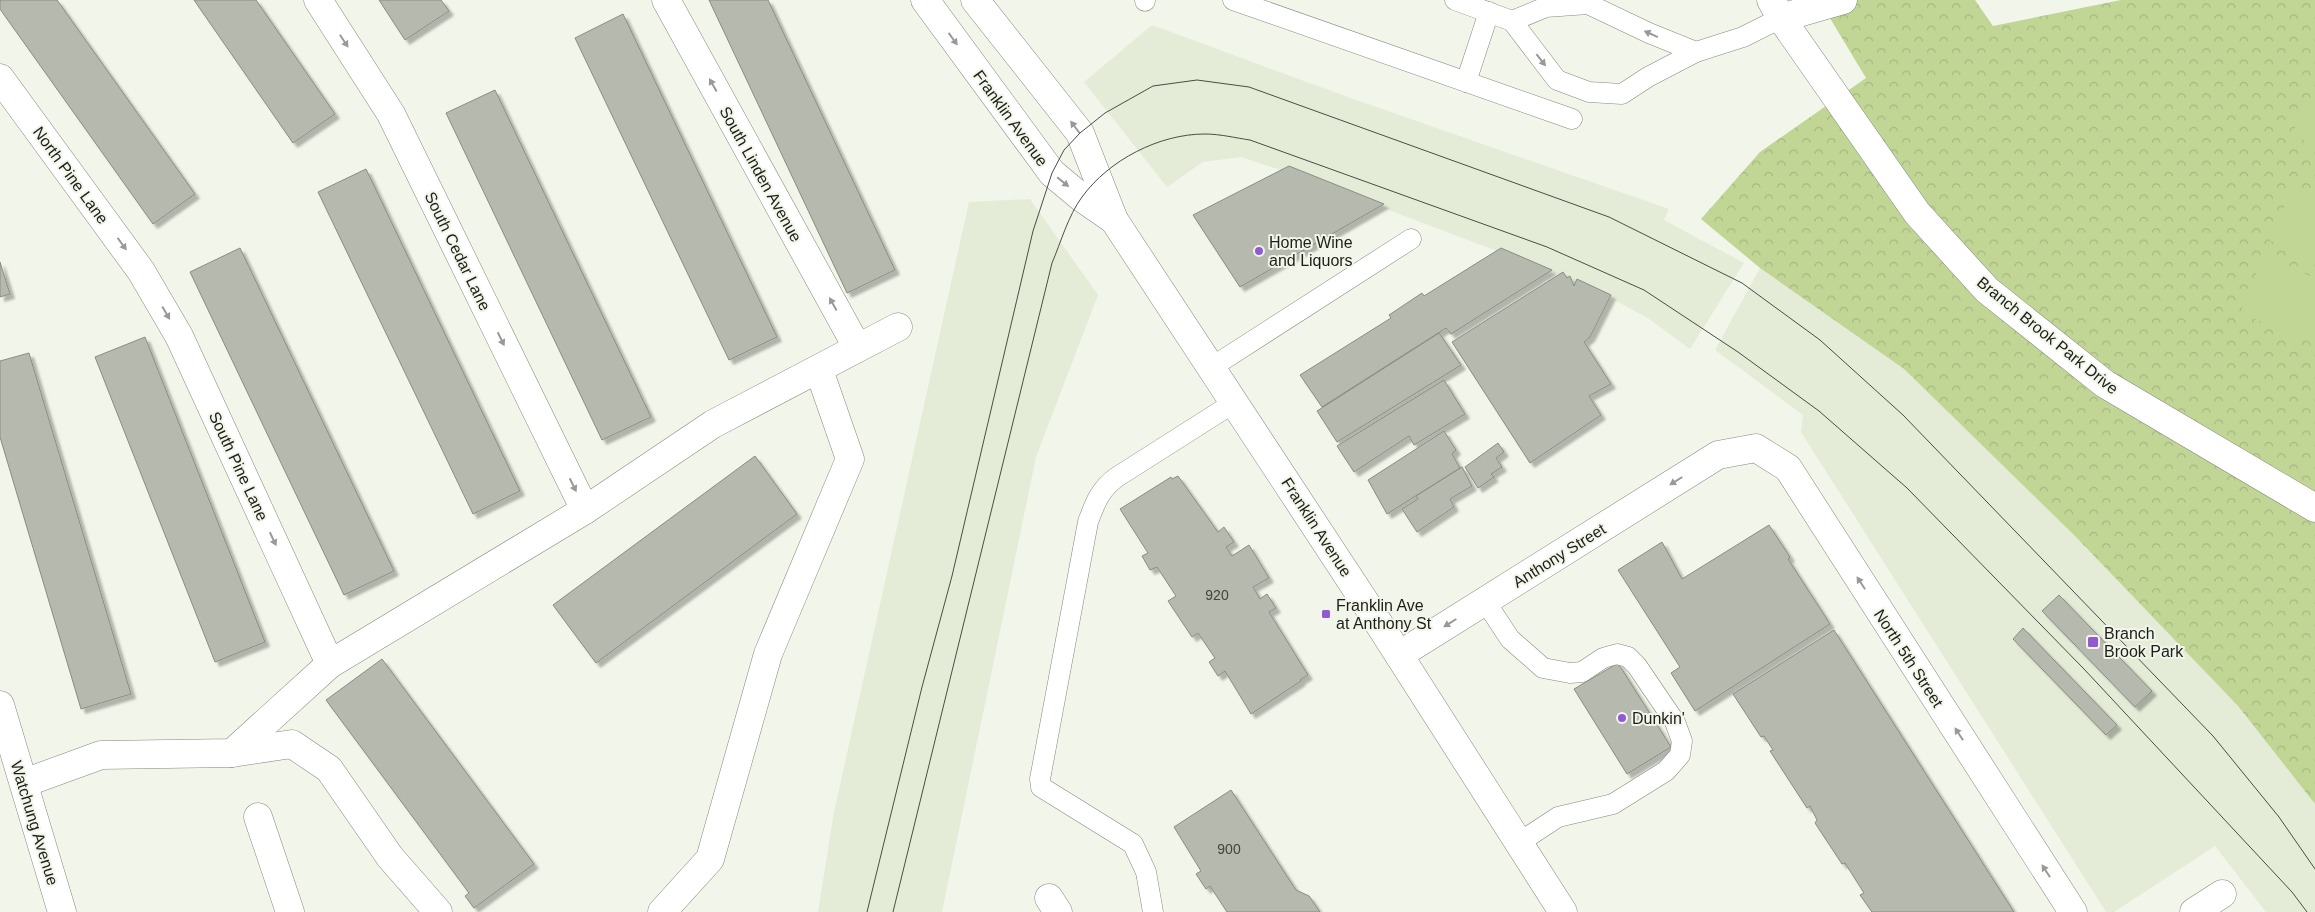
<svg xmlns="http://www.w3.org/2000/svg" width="2315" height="912" font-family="Helvetica,sans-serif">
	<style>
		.built { fill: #e4ebd7 }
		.park { fill: url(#park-crowns) }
		.garden { fill: #c1d695 }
		.building { fill: #b5b9ae; stroke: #898d82; filter: url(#shadow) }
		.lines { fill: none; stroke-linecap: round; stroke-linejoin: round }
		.lane-casing { stroke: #85897e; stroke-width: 21 }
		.street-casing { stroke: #85897e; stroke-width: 29 }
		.secondary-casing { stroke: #85897e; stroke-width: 29 }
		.lane { stroke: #fff; stroke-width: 20 }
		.street { stroke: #fff; stroke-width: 28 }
		.secondary { stroke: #fff; stroke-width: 28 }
		.tram { stroke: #4a4d46; stroke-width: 1 }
		.oneway { fill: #999a98 }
		.poi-dot { fill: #925ad2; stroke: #f2f6ea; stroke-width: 2 }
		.labels { text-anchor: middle; stroke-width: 4; stroke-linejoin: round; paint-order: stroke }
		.number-label { font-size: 14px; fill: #42453e }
		.street-label { font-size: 16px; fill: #1c1e19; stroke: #f2f6ea }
		.poi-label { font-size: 16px; fill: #1c1e19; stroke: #f2f6ea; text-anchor: start }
	</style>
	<defs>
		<pattern id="park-crowns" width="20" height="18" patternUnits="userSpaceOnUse" patternTransform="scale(1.25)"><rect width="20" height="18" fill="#c1d695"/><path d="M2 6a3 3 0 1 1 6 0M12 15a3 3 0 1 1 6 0" fill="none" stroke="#a5b780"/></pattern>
		<filter id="shadow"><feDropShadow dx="4.5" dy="4.5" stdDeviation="1" flood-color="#0004"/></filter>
	</defs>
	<rect width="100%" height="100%" fill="#f2f6ea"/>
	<!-- built -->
	<g class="built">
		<polygon points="1152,25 1345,96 1669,209 1664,220 1744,263 1690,349 1649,319 1589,286 1302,177 1241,157 1203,162 1167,187 1084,82"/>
		<polygon points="1030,199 1098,295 1036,457 942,912 818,912 834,812 969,202"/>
		<polygon points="1760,268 1904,369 2074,535 2238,706 2315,804 2315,912 2266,912 2215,846 2114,912 2106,912 1801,432 1803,415 1715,350"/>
	</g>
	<!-- park -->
	<polygon class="park" points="1819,0 1975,0 1993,26 2121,0 2315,0 2315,804 2238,706 2074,535 1904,369 1760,268 1701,219 1760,152 1866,78"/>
	<!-- garden -->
	<g class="garden">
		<polygon points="2305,102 2315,106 2315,145 2292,135"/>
		<polygon points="2294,185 2315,194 2315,260 2270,241"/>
		<polygon points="2263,256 2315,278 2315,344 2240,313"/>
	</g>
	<!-- building -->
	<g class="building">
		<polygon points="0,0 57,0 195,194 153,224 0,9"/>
		<polygon points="194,0 256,0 335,114 293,143"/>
		<polygon points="379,0 441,0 449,11 405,40"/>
		<polygon points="709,0 768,0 895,270 847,293"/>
		<polygon points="623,14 777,337 729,360 575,38"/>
		<polygon points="495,90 651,417 602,440 446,113"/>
		<polygon points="1289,166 1384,204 1240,287 1193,215"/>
		<polygon points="366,169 520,491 473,514 318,192"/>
		<polygon points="240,248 394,571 344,595 190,272"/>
		<polygon points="1501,248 1552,270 1451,334 1446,328 1322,407 1300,375 1391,318 1389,315 1422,293 1424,296"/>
		<polygon points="0,262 10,294 0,297"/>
		<polygon points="1563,272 1567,278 1570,276 1574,286 1577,279 1611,295 1590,337 1584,342 1611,384 1589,396 1601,415 1530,463 1452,342"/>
		<polygon points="1439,333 1461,365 1337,442 1317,411"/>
		<polygon points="145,337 265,642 215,662 95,357"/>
		<polygon points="29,353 131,694 81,709 0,437 0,361"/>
		<polygon points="1444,380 1465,414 1414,445 1409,436 1354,472 1337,446"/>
		<polygon points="1444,431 1456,450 1452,454 1460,468 1387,514 1368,480"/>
		<polygon points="1498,443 1504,452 1496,458 1502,467 1491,474 1494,477 1478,488 1465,467"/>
		<polygon points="755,456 797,514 596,663 553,605"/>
		<polygon points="1462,467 1472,486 1450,499 1454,507 1417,532 1402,509 1418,499 1416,496"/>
		<polygon points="1178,476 1218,532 1224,527 1234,542 1226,547 1232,556 1249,545 1269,578 1253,587 1260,599 1267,594 1276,608 1269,612 1308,675 1300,680 1301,681 1251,714 1225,671 1218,676 1209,662 1215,658 1198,633 1192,637 1168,601 1176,596 1157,567 1150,570 1142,556 1148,553 1120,509 1171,477 1172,479"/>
		<polygon points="1769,525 1790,557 1788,559 1830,624 1695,711 1671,673 1680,667 1618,570 1662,542 1682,579"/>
		<polygon points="2059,595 2152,691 2135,707 2042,611"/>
		<polygon points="2023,628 2117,725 2106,735 2013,639"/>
		<polygon points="1834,630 2014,912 1872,912 1860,895 1864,893 1845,863 1842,864 1815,823 1817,820 1810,806 1807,808 1770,751 1773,750 1764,736 1761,737 1733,694"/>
		<polygon points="382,659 534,864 474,908 465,896 469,893 326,700"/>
		<polygon points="1618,663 1671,747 1627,774 1574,689"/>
		<polygon points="1231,790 1296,890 1309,896 1320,912 1227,912 1210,886 1206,889 1196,874 1201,871 1174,827"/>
	</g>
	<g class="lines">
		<!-- lane casing -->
		<g class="lane-casing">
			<g id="lane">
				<polyline points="1233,0 1572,119"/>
				<polyline points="1455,0 1512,21 1557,80 1589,92 1622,94 1648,77 1696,52 1743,37 1781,18"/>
				<polyline points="1145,1 1145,0"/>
				<polyline points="1512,21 1546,7 1588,4 1649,33 1696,52"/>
				<polyline points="1466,82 1489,12"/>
				<polyline points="1212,367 1411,239"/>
				<polyline points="1485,601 1510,639 1543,668 1570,673 1582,672 1603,658 1617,654 1628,657 1637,666 1675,722 1682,741 1680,755 1666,771 1613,804 1558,817 1520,842"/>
				<path d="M1153,912l-7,-40 -13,-28 -92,-57 -1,-8 48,-257c7,-19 12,-33 29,-45l118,-75"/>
			</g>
		</g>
		<!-- street casing -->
		<g class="street-casing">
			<g id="street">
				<polyline points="318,0 391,114 585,510"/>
				<polyline points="666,0 857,347"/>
				<polyline points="1771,0 1781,18 1917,213 1987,290 2105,384 2315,508"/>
				<polyline points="1781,18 1843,0"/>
				<polyline points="0,78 141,271 179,336 330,664"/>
				<polyline points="1399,655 1718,455 1756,448 1788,468 2073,912"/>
				<polyline points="0,705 62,912"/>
				<polyline points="232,753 330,664 585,510 713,424 898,327"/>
				<polyline points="24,783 101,755 232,753 292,744 329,769 390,857 438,912"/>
				<polyline points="258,817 290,912"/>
				<polyline points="1049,898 1058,912"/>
				<polyline points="662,912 710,859 768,654 850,459 819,370"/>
				<polyline points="2194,912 2222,894"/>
			</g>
		</g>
		<!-- secondary casing -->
		<g class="secondary-casing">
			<g id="secondary">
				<polyline points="925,0 1052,173 1082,198 1114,220"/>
				<polyline points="975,0 1080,133 1114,220 1365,602 1563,912"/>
			</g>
		</g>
		<!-- lane -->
		<use href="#lane" class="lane"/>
		<!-- street -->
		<use href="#street" class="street"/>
		<!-- secondary -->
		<use href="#secondary" class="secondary"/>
		<!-- tram -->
		<g class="tram">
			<polyline points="867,912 922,687 952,576 1033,231 1052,173 1064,150 1080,133 1105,113 1153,86 1197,80 1249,87 1609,217 1742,283 1820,340 1903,415 2213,736 2279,817 2315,869"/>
			<path d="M893,912l159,-649c9,-21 16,-47 30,-66 27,-37 77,-63 123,-63 15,0 31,4 45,6l297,107 97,43 94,62 81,59 88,77 177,181 208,223 15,20"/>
		</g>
	</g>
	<!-- one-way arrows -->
	<defs><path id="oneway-solid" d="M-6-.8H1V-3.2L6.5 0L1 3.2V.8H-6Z" transform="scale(1.25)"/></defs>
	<g class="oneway">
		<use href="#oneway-solid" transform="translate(1651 34) rotate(-156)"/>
		<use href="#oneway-solid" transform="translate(953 39) rotate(54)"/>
		<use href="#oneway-solid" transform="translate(344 41) rotate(57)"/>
		<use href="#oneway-solid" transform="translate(1541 60) rotate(52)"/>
		<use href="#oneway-solid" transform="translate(713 85) rotate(-119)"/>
		<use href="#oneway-solid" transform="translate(1075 127) rotate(-127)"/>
		<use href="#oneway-solid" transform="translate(1063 182) rotate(39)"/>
		<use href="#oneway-solid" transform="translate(122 244) rotate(54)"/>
		<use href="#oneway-solid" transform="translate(833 304) rotate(-119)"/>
		<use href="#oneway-solid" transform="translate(166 313) rotate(60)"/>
		<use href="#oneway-solid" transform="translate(501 339) rotate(64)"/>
		<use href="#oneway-solid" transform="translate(1676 481) rotate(148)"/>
		<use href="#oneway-solid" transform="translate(573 485) rotate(64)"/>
		<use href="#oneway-solid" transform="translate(273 539) rotate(65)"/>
		<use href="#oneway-solid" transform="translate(1861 583) rotate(-123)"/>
		<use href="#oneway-solid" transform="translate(1450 623) rotate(148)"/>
		<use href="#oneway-solid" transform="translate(1959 734) rotate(-123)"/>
		<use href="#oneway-solid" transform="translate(2046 871) rotate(-123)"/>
	</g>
	<!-- markers -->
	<g class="poi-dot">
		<circle cx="1259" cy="251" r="5"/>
		<rect x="1321" y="609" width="10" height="10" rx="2.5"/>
		<rect x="2087" y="636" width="12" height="12" rx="2.5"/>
		<circle cx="1622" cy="718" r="5"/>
	</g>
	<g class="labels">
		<!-- number labels -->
		<g class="number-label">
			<text x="1217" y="600">920</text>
			<text x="1229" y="854">900</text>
		</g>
		<!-- street labels -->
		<g class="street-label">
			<text transform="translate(1011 118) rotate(54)" y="6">Franklin Avenue</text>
			<text transform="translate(761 174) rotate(61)" y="6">South Linden Avenue</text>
			<text transform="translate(71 175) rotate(54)" y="6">North Pine Lane</text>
			<text transform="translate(458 251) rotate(64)" y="6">South Cedar Lane</text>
			<text transform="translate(2048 335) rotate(39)" y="6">Branch Brook Park Drive</text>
			<text transform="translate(239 466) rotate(65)" y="6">South Pine Lane</text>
			<text transform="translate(1317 527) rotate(57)" y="6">Franklin Avenue</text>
			<text transform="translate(1559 555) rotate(-32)" y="6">Anthony Street</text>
			<text transform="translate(1909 658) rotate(57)" y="6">North 5th Street</text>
			<text transform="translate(35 823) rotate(73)" y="6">Watchung Avenue</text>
		</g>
		<!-- poi labels -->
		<g class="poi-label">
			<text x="1269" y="248">Home Wine<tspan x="1269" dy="18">and Liquors</tspan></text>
			<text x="1336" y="611">Franklin Ave<tspan x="1336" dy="18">at Anthony St</tspan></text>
			<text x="2104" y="639">Branch<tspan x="2104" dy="18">Brook Park</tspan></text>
			<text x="1632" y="724">Dunkin'</text>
		</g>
	</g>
</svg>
